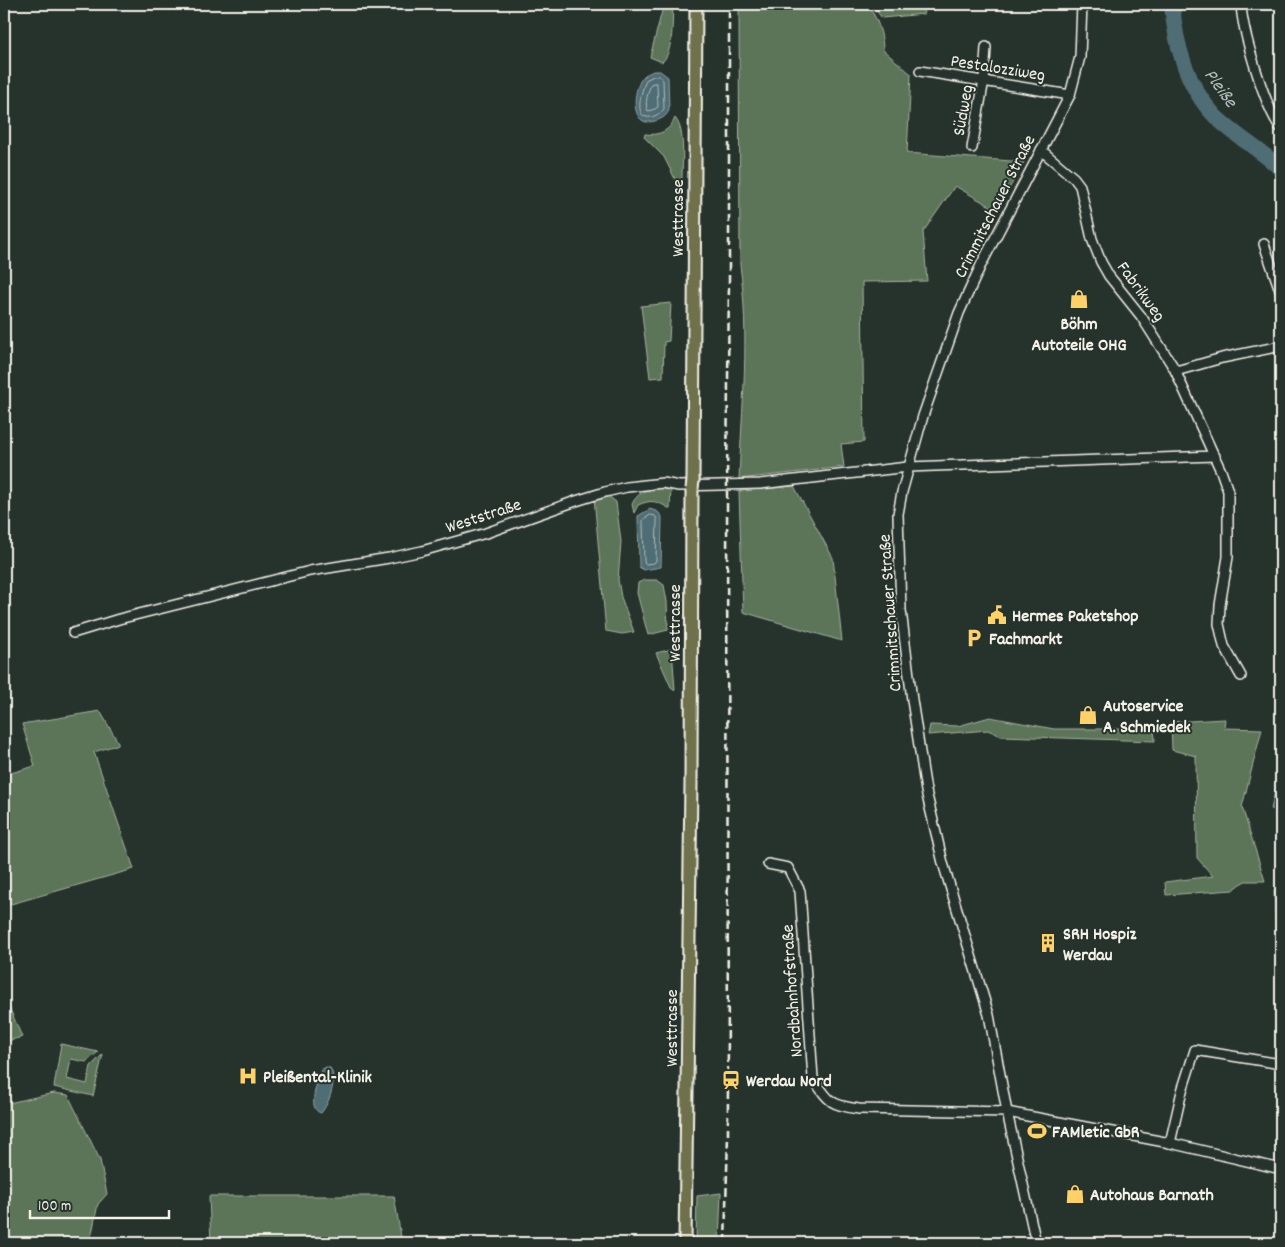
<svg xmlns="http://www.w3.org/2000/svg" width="1285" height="1247" font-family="Dekko,sans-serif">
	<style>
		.green { fill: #5c7459; stroke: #a8b2a0 }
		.water { fill: #4f6d75; stroke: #91a2a3 }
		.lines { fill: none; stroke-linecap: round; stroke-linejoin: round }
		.shore { stroke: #b2bcba; stroke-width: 1 }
		.river { stroke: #4f6d75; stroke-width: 16 }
		.minor-casing { stroke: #f4f1e8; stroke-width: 12 }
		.major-casing { stroke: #f4f1e8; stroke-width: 15 }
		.minor { stroke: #26332d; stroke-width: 9 }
		.major { stroke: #6e714b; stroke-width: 11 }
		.rail { stroke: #f4f1e8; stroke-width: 2.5; stroke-dasharray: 8 4; stroke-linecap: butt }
		.major-bridge-casing { stroke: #f4f1e8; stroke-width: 15; stroke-linecap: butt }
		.major-bridge { stroke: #6e714b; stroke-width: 11 }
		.labels { text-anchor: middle; stroke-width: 4; stroke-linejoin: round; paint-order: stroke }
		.street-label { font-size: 18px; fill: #f4f1e8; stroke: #26332d }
		.poi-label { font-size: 18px; font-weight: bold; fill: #f4f1e8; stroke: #26332d; text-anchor: start }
		.water-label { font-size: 19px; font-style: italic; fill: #b2bcba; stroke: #26332d }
	</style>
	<rect width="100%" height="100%" fill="#26332d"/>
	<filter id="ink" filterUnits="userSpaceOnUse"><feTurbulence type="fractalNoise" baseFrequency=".02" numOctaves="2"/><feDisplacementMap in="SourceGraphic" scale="10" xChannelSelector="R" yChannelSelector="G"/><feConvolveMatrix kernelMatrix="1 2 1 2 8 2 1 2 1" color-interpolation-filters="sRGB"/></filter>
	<g filter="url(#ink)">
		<!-- green -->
		<g class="green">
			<path d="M667,4h6c-1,15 1,48 -11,58l-12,-5 12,-46z"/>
			<path d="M739,4h127c11,11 17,31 17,46l28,24 -4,79 117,9 -27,48 -42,-24 -32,46 4,49 -65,1 2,160 -23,2 3,23 -105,12c3,-70 11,-143 1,-214z"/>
			<polygon points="871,4 923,4 924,14 882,18"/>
			<path d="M675,118c11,12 7,45 7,61l-6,2 -12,-24 -20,-20 1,-3c14,2 25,-3 30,-16z"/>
			<polygon points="671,303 669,341 664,342 663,377 650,378 641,306"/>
			<polygon points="794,486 833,558 842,641 743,612 739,491"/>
			<path d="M671,488l-1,21c-13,-8 -18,-10 -32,-4l-4,8 -2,-9c9,-17 21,-15 39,-16z"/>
			<polygon points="608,496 616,502 621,542 618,580 621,597 634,632 622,634 606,631 594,497"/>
			<polygon points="644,580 657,580 664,585 667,602 668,630 648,635 637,593 638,583"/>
			<polygon points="672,649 675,690 671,687 656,653"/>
			<polygon points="100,711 119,744 94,752 134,869 4,906 4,775 35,766 22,724"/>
			<polygon points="990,717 1054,729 1154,729 1155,741 1001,736 988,730 928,735 930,725 958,726"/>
			<polygon points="1225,719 1224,728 1262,729 1242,807 1265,881 1245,881 1233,890 1166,895 1165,882 1213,876 1197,858 1196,756 1172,750 1171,722"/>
			<polygon points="4,995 22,1037 4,1042"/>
			<polygon points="61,1044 98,1052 86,1062 71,1059 67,1079 87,1084 91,1066 103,1054 93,1096 54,1087"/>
			<polygon points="54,1093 68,1095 100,1160 107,1194 98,1204 90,1243 4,1243 4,1104"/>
			<polygon points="721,1193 719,1243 696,1243 697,1196"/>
			<polygon points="209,1196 394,1196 402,1243 211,1243"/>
		</g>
		<!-- water -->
		<g class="water">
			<path d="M653,71h7l8,6 1,33c-3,9 -14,12 -23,12 -16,-4 -12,-35 -3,-45 2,-3 7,-4 10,-6z"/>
			<polygon points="650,509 658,512 662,517 661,567 644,570 639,567 638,516"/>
			<polygon points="1281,765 1281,811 1271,809"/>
			<polygon points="1276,827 1281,827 1281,878 1278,878"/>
			<polygon points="1274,890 1281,890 1281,915 1275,915"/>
			<path d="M326,1067l4,1c8,11 -1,36 -9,45 -15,-4 -3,-32 0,-43z"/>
		</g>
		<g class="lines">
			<!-- shore -->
			<g class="shore">
				<path d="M654,76h5l4,4 1,29c-3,4 -8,7 -13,8 -19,3 -9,-28 -5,-37z"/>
				<path d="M656,83l1,2 1,22 -3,2 -7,2c-4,-7 0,-19 3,-27z"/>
				<polygon points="651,515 655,516 657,519 656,561 654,563 646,564 644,562 643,520"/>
			</g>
			<!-- river -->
			<path class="river" d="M1172,4c3,40 15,83 43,112 20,20 46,34 66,53"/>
			<!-- minor casing -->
			<g class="minor-casing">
				<g id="minor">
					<path d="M1241,4c1,26 24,104 40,124"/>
					<polyline points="920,71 1070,95"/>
					<polyline points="972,148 984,80 986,47"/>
					<polyline points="1041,150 1074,178 1080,186 1092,239 1101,262 1109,276 1141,316 1174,368 1221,471 1228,491 1228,557 1220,605 1219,624 1224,646 1241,676"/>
					<polyline points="1264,244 1281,293"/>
					<polyline points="1176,371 1222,358 1281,346"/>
					<polyline points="73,633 119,619 310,571 389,558 422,551 486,533 576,501 605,492 627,487 663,483 679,486 760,484 908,467 1215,456"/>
					<path d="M768,864l20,4 12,23 13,187c16,24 17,27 46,31l148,3 163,31 111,26"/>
					<polyline points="1170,1143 1182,1091 1195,1050 1281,1064"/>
					<polyline points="1036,1243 1007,1112 989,1015 943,863 926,791 912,700 901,610 898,514 902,492 923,416 959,313 981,265 1070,95 1080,57 1082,4"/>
				</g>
			</g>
			<!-- major casing -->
			<g class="major-casing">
				<g id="major">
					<polyline points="693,480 696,4"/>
					<polyline points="685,1243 691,783 692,489"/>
				</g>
			</g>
			<!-- minor -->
			<use href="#minor" class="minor"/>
			<!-- major -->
			<use href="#major" class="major"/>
			<!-- rail -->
			<polyline class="rail" points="725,1243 728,1135 727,479 729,280 729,4"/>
			<!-- major-bridge casing -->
			<g class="major-bridge-casing">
				<polyline id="major-bridge" points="692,489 693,480"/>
			</g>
			<!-- major-bridge -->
			<use href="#major-bridge" class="major-bridge"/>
		</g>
	</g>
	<!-- icons -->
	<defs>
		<g id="shop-bare" transform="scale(1.5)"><path d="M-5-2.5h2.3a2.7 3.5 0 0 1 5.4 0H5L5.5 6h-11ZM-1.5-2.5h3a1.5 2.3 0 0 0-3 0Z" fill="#ffd166" stroke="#26332d" stroke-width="2.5" paint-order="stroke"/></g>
		<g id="civic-bare" transform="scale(1.5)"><path d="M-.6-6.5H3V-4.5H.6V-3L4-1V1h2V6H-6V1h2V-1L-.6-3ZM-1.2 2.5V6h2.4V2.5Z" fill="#ffd166" stroke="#26332d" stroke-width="2.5" paint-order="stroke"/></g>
		<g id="parking-bare" transform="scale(1.5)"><path d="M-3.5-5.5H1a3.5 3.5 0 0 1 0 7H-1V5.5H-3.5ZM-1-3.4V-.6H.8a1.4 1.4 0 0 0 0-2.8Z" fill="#ffd166" stroke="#26332d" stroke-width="2.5" paint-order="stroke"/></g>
		<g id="building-bare" transform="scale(1.5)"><path d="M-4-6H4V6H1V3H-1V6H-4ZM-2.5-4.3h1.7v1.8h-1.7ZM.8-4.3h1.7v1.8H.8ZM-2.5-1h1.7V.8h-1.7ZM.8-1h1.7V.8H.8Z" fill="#ffd166" stroke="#26332d" stroke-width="2.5" paint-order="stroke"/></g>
		<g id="hospital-bare" transform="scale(1.5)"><path d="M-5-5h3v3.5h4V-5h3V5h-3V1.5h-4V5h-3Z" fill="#ffd166" stroke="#26332d" stroke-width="2.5" paint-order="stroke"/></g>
		<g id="station-bare" transform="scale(1.5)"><path d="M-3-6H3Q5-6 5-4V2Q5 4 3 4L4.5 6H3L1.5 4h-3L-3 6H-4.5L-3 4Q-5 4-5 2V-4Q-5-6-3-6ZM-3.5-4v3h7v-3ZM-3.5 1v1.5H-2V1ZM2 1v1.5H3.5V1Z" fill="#ffd166" stroke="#26332d" stroke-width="2.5" paint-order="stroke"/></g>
		<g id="stadium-bare" transform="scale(1.5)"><path d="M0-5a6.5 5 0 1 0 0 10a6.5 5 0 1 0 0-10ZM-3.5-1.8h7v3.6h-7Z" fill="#ffd166" stroke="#26332d" stroke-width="2.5" paint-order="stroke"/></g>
	</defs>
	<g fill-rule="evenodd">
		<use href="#shop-bare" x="1079" y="299"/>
		<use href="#civic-bare" x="997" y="615"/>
		<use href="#parking-bare" x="974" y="638"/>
		<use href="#shop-bare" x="1088" y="715"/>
		<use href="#building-bare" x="1048" y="943"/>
		<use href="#hospital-bare" x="248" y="1076"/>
		<use href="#station-bare" x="731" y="1080"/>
		<use href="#stadium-bare" x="1037" y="1131"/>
		<use href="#shop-bare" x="1075" y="1194"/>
	</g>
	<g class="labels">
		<!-- street labels -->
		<g class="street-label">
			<text transform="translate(998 67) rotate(9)" y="6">Pestalozziweg</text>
			<text transform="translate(962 110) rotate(-80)" y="6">Südweg</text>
			<text transform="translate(994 206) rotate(-63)" y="6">Crimmitschauer Straße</text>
			<text transform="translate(677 218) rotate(-90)" y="6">Westtrasse</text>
			<text transform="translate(1142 291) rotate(54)" y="6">Fabrikweg</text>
			<text transform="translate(483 515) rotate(-18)" y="6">Weststraße</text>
			<text transform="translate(889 613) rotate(-94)" y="6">Crimmitschauer Straße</text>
			<text transform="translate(674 623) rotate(-90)" y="6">Westtrasse</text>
			<text transform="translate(791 991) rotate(-94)" y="6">Nordbahnhofstraße</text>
			<text transform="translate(671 1028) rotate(-90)" y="6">Westtrasse</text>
		</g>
		<!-- poi labels -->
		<g class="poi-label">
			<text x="1079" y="329" text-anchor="middle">Böhm<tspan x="1079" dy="21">Autoteile OHG</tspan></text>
			<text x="1012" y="621">Hermes Paketshop</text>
			<text x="989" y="644">Fachmarkt</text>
			<text x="1103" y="711">Autoservice<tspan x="1103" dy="21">A. Schmiedek</tspan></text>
			<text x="1063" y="939">SRH Hospiz<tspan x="1063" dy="21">Werdau</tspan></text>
			<text x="263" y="1082">Pleißental-Klinik</text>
			<text x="746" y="1086">Werdau Nord</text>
			<text x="1052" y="1137">FAMletic GbR</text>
			<text x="1090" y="1200">Autohaus Barnath</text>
		</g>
		<!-- water labels -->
		<g class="water-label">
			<text transform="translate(1222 87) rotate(54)" y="7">Pleiße</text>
		</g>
	</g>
	<!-- margin -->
	<rect width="1285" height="1247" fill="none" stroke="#26332d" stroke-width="20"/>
	<rect x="10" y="10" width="1265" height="1227" fill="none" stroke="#f4f1e8" stroke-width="2" filter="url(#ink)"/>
	<!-- scale -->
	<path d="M30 1210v8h139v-8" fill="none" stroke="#f4f1e8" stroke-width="2.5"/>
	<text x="38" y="1210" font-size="15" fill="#f4f1e8" stroke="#26332d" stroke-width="4" paint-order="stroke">100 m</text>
</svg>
